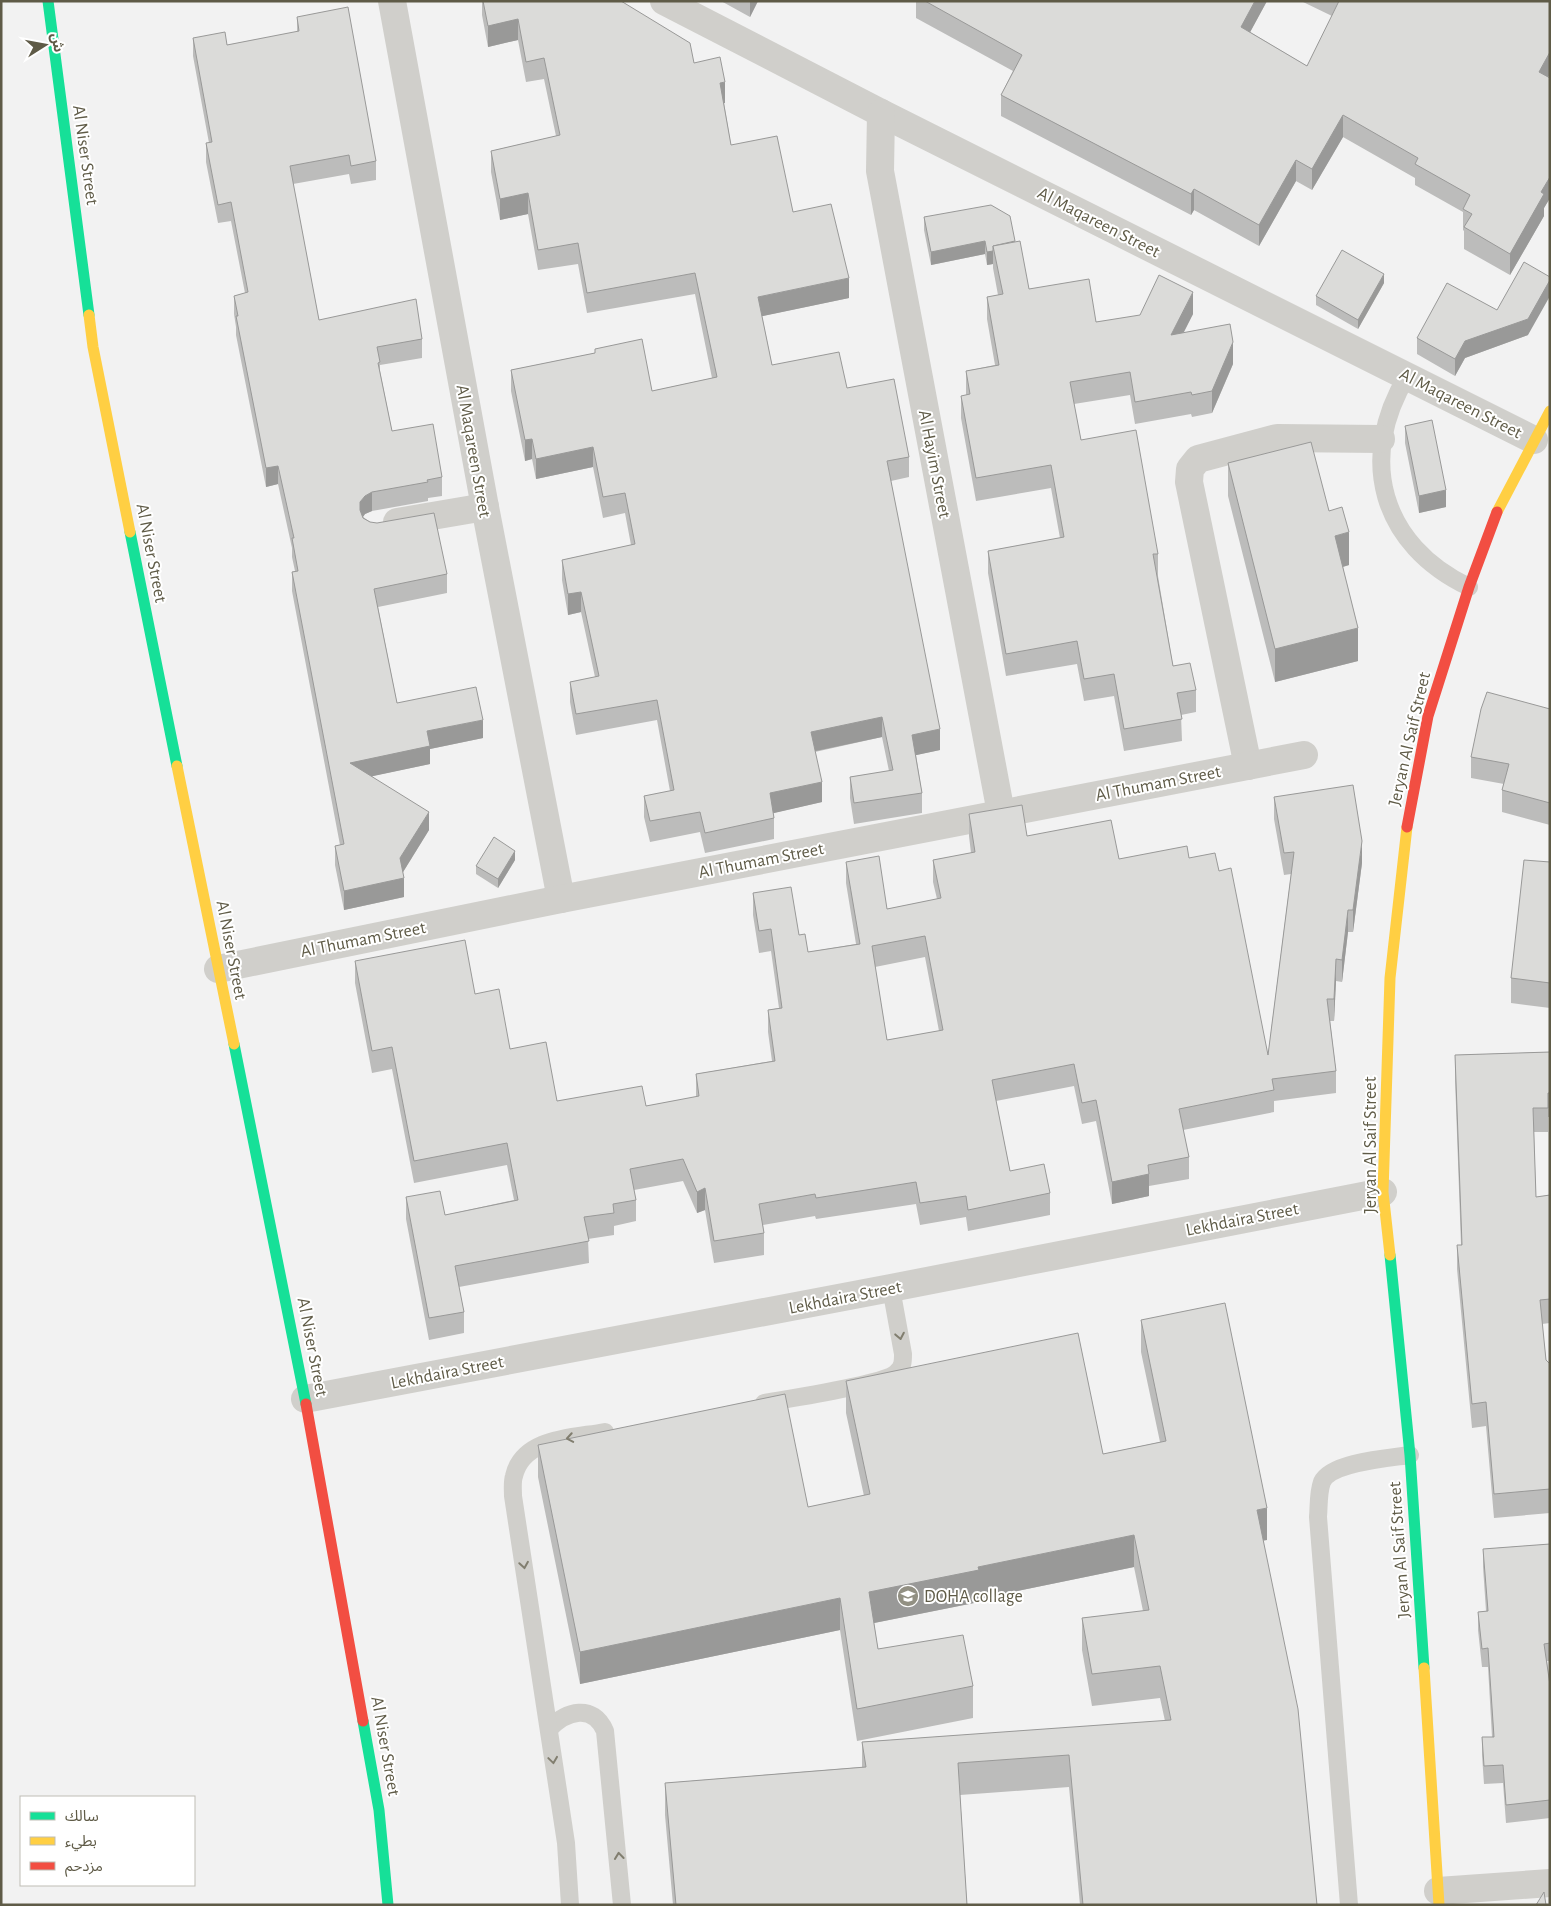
<svg xmlns="http://www.w3.org/2000/svg" width="1551" height="1906" font-family="'Alegreya Sans','Noto Sans Arabic',sans-serif">
	<style>
		.lines { fill: none; stroke-linecap: round; stroke-linejoin: round }
		.lane { stroke: #d0cfcb; stroke-width: 18 }
		.street { stroke: #d0cfcb; stroke-width: 28 }
		.fast { stroke: #16e098; stroke-width: 11 }
		.slow { stroke: #ffcf43; stroke-width: 11 }
		.jam { stroke: #f24e42; stroke-width: 11 }
		.wall { fill: #bcbcbb; fill-rule: evenodd }
		.shaded-wall { fill: #999998 }
		.building { fill: #dbdbd9; stroke: #999998; fill-rule: evenodd }
		.oneway { stroke: #817e6f }
		.labels { text-anchor: middle; stroke-width: 4; stroke-linejoin: round; paint-order: stroke }
		.street-label { font-size: 18px; fill: #5f5b47; stroke: #fff }
		.poi-label { font-size: 18px; fill: #5f5b47; stroke: #fff; text-anchor: start }
	</style>
	<rect width="100%" height="100%" fill="#f2f2f2"/>
	<g class="lines">
		<!-- lane -->
		<g class="lane">
			<path d="M1407,376c-50,83 -26,169 62,211"/>
			<path d="M764,1403c22,-4 122,-19 133,-31 6,-5 6,-11 6,-18l-12,-66"/>
			<path d="M549,1729c17,-18 44,-26 56,2l17,174"/>
			<path d="M570,1905l-4,-62 -53,-347c0,-6 -1,-14 1,-20 9,-39 60,-38 91,-44"/>
			<path d="M1349,1905l-31,-388c1,-11 0,-24 4,-35 9,-20 68,-24 88,-27"/>
		</g>
		<!-- street -->
		<g class="street">
			<polyline points="392,1 485,507 561,899"/>
			<polyline points="664,1 881,113 1534,440"/>
			<polyline points="881,113 880,171 1001,813"/>
			<polyline points="397,522 485,507"/>
			<polyline points="1248,766 1189,482 1190,469 1198,459 1277,438 1381,439"/>
			<polyline points="218,969 561,899 1304,755"/>
			<polyline points="305,1399 891,1288 1383,1192"/>
			<polyline points="1438,1891 1550,1883"/>
		</g>
		<!-- fast -->
		<g class="fast">
			<polyline points="48,1 89,315"/>
			<polyline points="130,532 177,766"/>
			<polyline points="234,1044 306,1404"/>
			<polyline points="1390,1255 1410,1455 1424,1668"/>
			<polyline points="363,1721 379,1810 388,1905"/>
		</g>
		<!-- slow -->
		<g class="slow">
			<polyline points="89,315 93,347 130,532"/>
			<polyline points="1497,512 1550,411"/>
			<polyline points="177,766 234,1044"/>
			<polyline points="1390,1255 1383,1192 1390,978 1407,827"/>
			<polyline points="1424,1668 1439,1905"/>
		</g>
		<!-- jam -->
		<g class="jam">
			<polyline points="1407,827 1428,716 1469,587 1497,512"/>
			<polyline points="306,1404 363,1721"/>
		</g>
	</g>
	<!-- wall -->
	<g class="wall">
		<polygon points="482,1 621,1 694,63 725,103 724,103 731,145 793,212 849,298 762,316 772,365 847,388 909,457 909,477 891,481 940,750 916,755 922,793 922,813 854,824 850,798 850,777 889,771 882,737 815,752 822,802 773,813 774,818 774,839 705,853 700,832 650,842 644,817 644,796 670,791 657,720 576,735 570,702 570,682 595,677 581,612 568,615 562,580 562,560 631,545 625,513 603,518 593,467 536,479 532,459 525,461 511,391 511,370 595,353 595,349 652,391 712,378 695,294 587,313 578,264 538,270 528,214 500,220 491,172 491,151 556,136 544,79 526,82 518,40 488,47 482,15"/>
		<polygon points="721,1 758,1 750,17"/>
		<polygon points="916,1 1267,1 1250,32 1307,66 1332,16 1301,1 1550,1 1550,74 1548,77 1550,78 1550,198 1544,208 1544,216 1510,275 1464,249 1464,231 1463,230 1463,212 1415,185 1415,178 1343,137 1312,190 1296,181 1259,246 1194,210 1191,215 1001,116 1001,95 1013,71 916,18"/>
		<polygon points="297,17 376,161 376,180 351,184 349,174 293,184 319,320 422,339 422,358 380,365 380,371 392,431 442,477 442,496 428,498 428,501 372,511 365,514 363,517 447,574 447,593 378,607 397,703 483,738 430,749 430,764 372,776 429,830 403,872 404,897 344,910 335,865 335,846 340,845 292,591 292,572 295,571 292,557 292,548 278,484 266,487 236,335 236,327 234,314 234,296 245,293 231,221 218,223 206,162 206,143 209,143 193,56 193,38 227,45 297,32"/>
		<polygon points="924,217 1015,241 1029,289 1096,322 1193,314 1184,332 1233,364 1212,413 1192,417 1191,414 1135,424 1130,395 1074,404 1081,440 1158,554 1158,576 1173,666 1196,690 1196,712 1181,715 1182,741 1124,751 1114,696 1084,701 1077,664 1006,676 988,573 988,551 1060,538 1051,488 976,501 961,418 961,396 966,395 966,371 995,365 987,319 987,297 998,295 993,268 993,264 987,265 985,254 931,265 924,230"/>
		<polygon points="1384,283 1358,329 1316,305 1316,296"/>
		<polygon points="1528,335 1465,358 1455,376 1417,354 1417,338"/>
		<polygon points="1405,426 1446,507 1419,513 1405,443"/>
		<polygon points="1228,463 1329,511 1349,565 1343,567 1358,661 1275,682 1228,496"/>
		<polygon points="1550,709 1550,825 1502,812 1502,790 1504,784 1471,778 1471,757"/>
		<path d="M1274,797l88,66 -9,69h-5l-6,50 -6,-1 -2,40h-4l6,50v22l-62,8v11l-91,18 6,27v22l-40,7v10l-37,8 -16,-83 -14,3 -8,-38 -78,15 14,70 40,22v22l-82,16 -2,-14 -46,8 -4,-21 -100,15 -1,-3 -52,9 1,8v22l-50,8 -9,-53 -8,3 -14,-32 -49,9 2,10v21l-22,5v9l-26,4 1,24 -130,24 5,25v21l-35,7 -23,-121v-22l39,18 69,-15 -7,-35 -93,18 -22,-114 -20,4 -17,-90v-22l120,33 35,55 47,52 89,5 50,-9v-23l76,-13 -4,-29v-22l11,-2 -8,-57 -12,2 -6,-38v-22l46,42 9,17 48,-8 -10,-61v-21l41,47 50,-10 -4,-17v-22l38,-7 -2,-17v-22l58,22 92,23 70,-1 30,13 49,184 23,-181 -7,1 -10,-56zM925,957l14,74 -52,9 -12,-73z"/>
		<polygon points="515,860 498,888 476,874 476,866"/>
		<polygon points="1550,862 1550,1008 1511,1003 1511,978"/>
		<polygon points="1550,1052 1550,1117 1548,1117 1548,1132 1534,1132 1536,1197 1550,1195 1550,1323 1542,1324 1546,1360 1550,1364 1550,1513 1494,1518 1486,1426 1472,1428 1457,1269 1457,1245 1461,1245 1455,1079 1455,1055"/>
		<polygon points="1141,1320 1267,1540 1263,1540 1317,1905 1080,1905 1069,1787 960,1795 967,1905 673,1905 665,1815 665,1783 862,1767 862,1742 1165,1721 1160,1698 1092,1706 1082,1650 1082,1618 1143,1611 1134,1567 979,1599 979,1602 874,1623 878,1649 973,1686 973,1718 857,1741 840,1630 580,1684 538,1477 538,1445 808,1507 864,1496 846,1413 846,1381 1103,1454 1160,1442 1141,1352"/>
		<polygon points="1550,1544 1550,1661 1547,1661 1550,1685 1550,1818 1506,1823 1503,1783 1484,1784 1482,1755 1482,1737 1492,1737 1488,1667 1482,1667 1478,1630 1478,1612 1486,1611 1483,1567 1483,1549"/>
	</g>
	<!-- shaded-wall -->
	<g class="shaded-wall">
		<polygon points="750,1 758,1 750,17"/>
		<polygon points="1255,1 1267,1 1241,49 1241,27"/>
		<polygon points="518,19 518,40 488,47 488,26"/>
		<polygon points="1550,52 1550,74 1539,93 1539,72"/>
		<polygon points="725,82 725,103 720,104 720,83"/>
		<polygon points="1343,115 1343,137 1312,190 1312,169"/>
		<polygon points="1296,160 1296,181 1259,246 1259,225"/>
		<polygon points="1550,177 1550,198 1544,208 1544,216 1510,275 1510,254 1541,192"/>
		<polygon points="1194,189 1194,210 1191,215 1191,194"/>
		<polygon points="528,193 528,214 500,220 500,199"/>
		<polygon points="985,241 985,254 931,265 931,252"/>
		<polygon points="993,251 993,264 987,265 987,252"/>
		<polygon points="1384,274 1384,283 1358,329 1358,320"/>
		<polygon points="849,278 849,298 758,317 758,297"/>
		<polygon points="1550,280 1550,296 1528,335 1465,358 1455,376 1455,359 1465,341"/>
		<polygon points="1193,292 1193,314 1171,357 1171,335"/>
		<polygon points="1233,342 1233,364 1212,413 1212,391"/>
		<polygon points="532,439 532,459 525,461 525,440"/>
		<polygon points="593,447 593,467 536,479 536,459"/>
		<polygon points="278,466 278,484 266,487 266,468"/>
		<polygon points="1446,490 1446,507 1419,513 1419,496"/>
		<polygon points="372,492 372,511 365,514 360,521 360,502 365,496"/>
		<polygon points="1349,532 1349,565 1335,569 1335,536"/>
		<polygon points="581,592 581,612 568,615 568,594"/>
		<polygon points="1358,628 1358,661 1275,682 1275,649"/>
		<polygon points="882,717 882,737 811,752 811,732"/>
		<polygon points="483,720 483,738 430,749 430,764 350,781 350,763 427,731"/>
		<polygon points="940,729 940,750 912,756 912,735"/>
		<polygon points="822,782 822,802 770,814 770,793"/>
		<polygon points="429,812 429,830 400,877 400,858"/>
		<polygon points="1362,841 1362,863 1353,932 1353,910"/>
		<polygon points="515,851 515,860 498,888 498,879"/>
		<polygon points="404,878 404,897 344,910 344,891"/>
		<polygon points="1348,910 1348,932 1342,982 1342,960"/>
		<polygon points="1336,959 1336,981 1334,1021 1334,999"/>
		<polygon points="1149,1174 1149,1196 1112,1204 1112,1182"/>
		<polygon points="705,1188 705,1210 697,1213 697,1192"/>
		<polygon points="1267,1508 1267,1540 1257,1542 1257,1510"/>
		<polygon points="1134,1535 1134,1567 979,1599 979,1602 869,1624 869,1592 978,1567"/>
		<polygon points="840,1598 840,1630 580,1684 580,1652"/>
	</g>
	<!-- building -->
	<g class="building">
		<polygon points="483,1 621,1 690,43 694,63 720,57 725,82 720,83 731,145 777,136 793,212 831,204 849,278 758,297 772,365 839,352 847,388 894,379 909,457 887,461 940,729 912,735 922,793 854,803 850,777 893,770 882,717 811,732 822,782 770,793 774,818 705,833 700,812 650,821 644,796 674,790 657,700 576,714 570,682 599,676 581,592 568,594 562,560 635,544 625,493 603,497 593,447 536,459 532,439 525,440 511,370 595,353 595,349 642,339 652,391 717,377 695,273 587,293 578,243 538,250 528,193 500,199 491,151 560,135 544,58 526,62 518,19 488,26"/>
		<polygon points="925,1 1255,1 1241,27 1307,66 1339,1 1550,1 1550,52 1539,72 1550,78 1550,177 1541,192 1544,194 1510,254 1464,227 1472,214 1463,209 1470,195 1415,164 1418,158 1343,115 1312,169 1296,160 1259,225 1194,189 1191,194 1001,95 1022,55"/>
		<polygon points="348,7 376,161 351,166 349,155 290,166 319,320 416,299 422,339 377,347 380,362 378,363 392,431 433,424 442,477 427,480 428,482 372,492 365,496 360,502 360,510 363,518 370,522 377,523 434,513 447,574 374,589 397,703 476,687 483,720 427,731 430,746 350,763 429,812 400,858 404,878 344,891 335,846 344,844 292,572 298,571 292,538 294,538 278,466 266,468 236,316 238,316 234,296 248,292 231,202 218,205 206,143 212,142 193,38 225,32 227,45 299,31 297,17"/>
		<polygon points="991,205 1010,216 1015,241 993,246 993,251 987,252 985,241 931,252 924,217"/>
		<polygon points="1020,241 1029,289 1089,279 1096,322 1140,315 1159,275 1193,292 1171,335 1230,324 1233,342 1212,391 1192,395 1191,392 1135,402 1130,372 1070,382 1081,440 1136,430 1158,554 1153,554 1173,666 1190,663 1196,690 1177,693 1182,719 1124,729 1114,674 1084,679 1077,641 1006,654 988,551 1064,537 1051,465 976,478 961,396 970,394 966,371 999,365 987,297 1003,294 993,246"/>
		<polygon points="1342,250 1384,274 1358,320 1316,296"/>
		<polygon points="1524,262 1550,277 1550,280 1528,319 1465,341 1455,359 1417,338 1447,283 1497,310"/>
		<polygon points="1432,420 1446,490 1419,496 1405,426"/>
		<polygon points="1311,442 1329,511 1342,507 1349,532 1335,536 1358,628 1275,649 1228,463"/>
		<polygon points="1487,692 1550,709 1550,803 1502,790 1509,764 1471,757 1481,709"/>
		<path d="M1353,785l9,56 -9,69h-5l-6,50 -6,-1 -2,40h-7l9,72 -64,8 2,11 -95,19 10,48 -41,8 1,9 -37,8 -16,-82 -14,3 -8,-39 -82,16 18,91 34,-7 6,29 -82,17 -2,-14 -46,7 -4,-21 -100,16 -1,-4 -56,10 5,29 -50,8 -9,-53 -8,4 -14,-33 -53,10 6,31 -23,4 1,9 -30,4 5,24 -134,25 9,46 -35,6 -23,-121 34,-6 5,24 73,-15 -11,-57 -93,18 -22,-114 -20,4 -17,-90 110,-21 10,54 24,-5 11,60 36,-7 11,59 85,-15 4,20 53,-10 -3,-22 79,-13 -7,-51 14,-2 -11,-79 -12,2 -6,-38 38,-6 8,48 6,-1 3,18 52,-8 -14,-82 33,-6 8,53 54,-11 -8,-38 42,-8 -6,-38 53,-9 5,31 84,-16 8,39 68,-13 2,12 26,-5 4,18 12,-3 37,187 26,-203 -10,1 -10,-56zM925,936l18,94 -56,10 -15,-94z"/>
		<polygon points="494,837 515,851 498,879 476,866"/>
		<polygon points="1524,860 1550,862 1550,983 1511,978"/>
		<polygon points="1550,1052 1550,1093 1548,1093 1548,1108 1533,1108 1536,1197 1550,1195 1550,1299 1540,1300 1546,1360 1550,1364 1550,1489 1494,1494 1486,1402 1472,1404 1457,1245 1462,1245 1455,1055"/>
		<polygon points="1225,1303 1267,1508 1257,1510 1298,1709 1317,1905 1083,1905 1069,1755 958,1763 967,1905 676,1905 665,1783 866,1767 862,1742 1171,1720 1160,1666 1092,1674 1082,1618 1149,1610 1134,1535 978,1567 979,1570 869,1592 878,1649 963,1635 973,1686 857,1709 840,1598 580,1652 538,1445 785,1394 808,1507 870,1494 846,1381 1078,1333 1103,1454 1166,1441 1141,1320"/>
		<polygon points="1550,1544 1550,1643 1544,1644 1550,1685 1550,1800 1506,1805 1503,1765 1484,1766 1482,1737 1494,1737 1488,1648 1482,1649 1478,1612 1488,1611 1483,1549"/>
		<polygon points="1544,1892 1546,1905 1536,1905"/>
	</g>
	<!-- one-way arrows -->
	<defs><path id="oneway-chevron" d="M-2-3.5L2.5 0L-2 3.5" fill="none" stroke-width="1.6" stroke-linecap="round" stroke-linejoin="round" transform="scale(1.25)"/></defs>
	<g class="oneway">
		<use href="#oneway-chevron" transform="translate(900 1336) rotate(79)"/>
		<use href="#oneway-chevron" transform="translate(570 1438) rotate(170)"/>
		<use href="#oneway-chevron" transform="translate(524 1565) rotate(81)"/>
		<use href="#oneway-chevron" transform="translate(553 1760) rotate(82)"/>
		<use href="#oneway-chevron" transform="translate(619 1856) rotate(-96)"/>
	</g>
	<!-- icons -->
	<defs>
		<g id="university-disc" transform="scale(1.125)"><circle r="9.5" fill="#929083" stroke="#fff"/><path d="M0-5L7-2L0 1L-7-2ZM-4 1L0 2.5L4 1V4Q0 6-4 4Z" fill="#fff"/></g>
	</defs>
	<g fill-rule="evenodd">
		<use href="#university-disc" x="908" y="1596"/>
	</g>
	<g class="labels">
		<!-- street labels -->
		<g class="street-label">
			<text transform="translate(86 155) rotate(82)" y="6">Al Niser Street</text>
			<text transform="translate(1099 222) rotate(27)" y="6">Al Maqareen Street</text>
			<text transform="translate(1461 403) rotate(27)" y="6">Al Maqareen Street</text>
			<text transform="translate(474 451) rotate(80)" y="6">Al Maqareen Street</text>
			<text transform="translate(935 464) rotate(79)" y="6">Al Hayim Street</text>
			<text transform="translate(152 553) rotate(79)" y="6">Al Niser Street</text>
			<text transform="translate(1409 739) rotate(-77)" y="6">Jeryan Al Saif Street</text>
			<text transform="translate(1158 783) rotate(-11)" y="6">Al Thumam Street</text>
			<text transform="translate(761 860) rotate(-11)" y="6">Al Thumam Street</text>
			<text transform="translate(363 939) rotate(-11)" y="6">Al Thumam Street</text>
			<text transform="translate(232 950) rotate(79)" y="6">Al Niser Street</text>
			<text transform="translate(1370 1145) rotate(-90)" y="6">Jeryan Al Saif Street</text>
			<text transform="translate(1242 1219) rotate(-11)" y="6">Lekhdaira Street</text>
			<text transform="translate(845 1297) rotate(-11)" y="6">Lekhdaira Street</text>
			<text transform="translate(313 1347) rotate(79)" y="6">Al Niser Street</text>
			<text transform="translate(447 1372) rotate(-11)" y="6">Lekhdaira Street</text>
			<text transform="translate(1399 1550) rotate(-94)" y="6">Jeryan Al Saif Street</text>
			<text transform="translate(386 1746) rotate(80)" y="6">Al Niser Street</text>
		</g>
		<!-- poi labels -->
		<g class="poi-label">
			<text x="924" y="1602">DOHA collage</text>
		</g>
	</g>
	<!-- border -->
	<rect width="1551" height="1906" fill="none" stroke="#5f5b47" stroke-width="5"/>
	<!-- legend -->
	<rect x="20" y="1796" width="175" height="90" fill="#ffffff" stroke="#bfbdb5"/>
	<rect x="30" y="1812" width="25" height="8" fill="#16e098" stroke="#bfbdb5"/>
	<text x="65" y="1821" font-size="15" fill="#5f5b47">سالك</text>
	<rect x="30" y="1837" width="25" height="8" fill="#ffcf43" stroke="#bfbdb5"/>
	<text x="65" y="1846" font-size="15" fill="#5f5b47">بطيء</text>
	<rect x="30" y="1862" width="25" height="8" fill="#f24e42" stroke="#bfbdb5"/>
	<text x="65" y="1871" font-size="15" fill="#5f5b47">مزدحم</text>
	<!-- north arrow -->
	<g transform="translate(45 45) rotate(79)" stroke="#ffffff" stroke-width="4" paint-order="stroke">
	<path d="M0-4L9 19L0 12L-9 19Z" fill="#5f5b47"/>
	<text y="-8" font-size="14" font-weight="bold" text-anchor="middle" fill="#5f5b47">ش</text>
	</g>
</svg>
